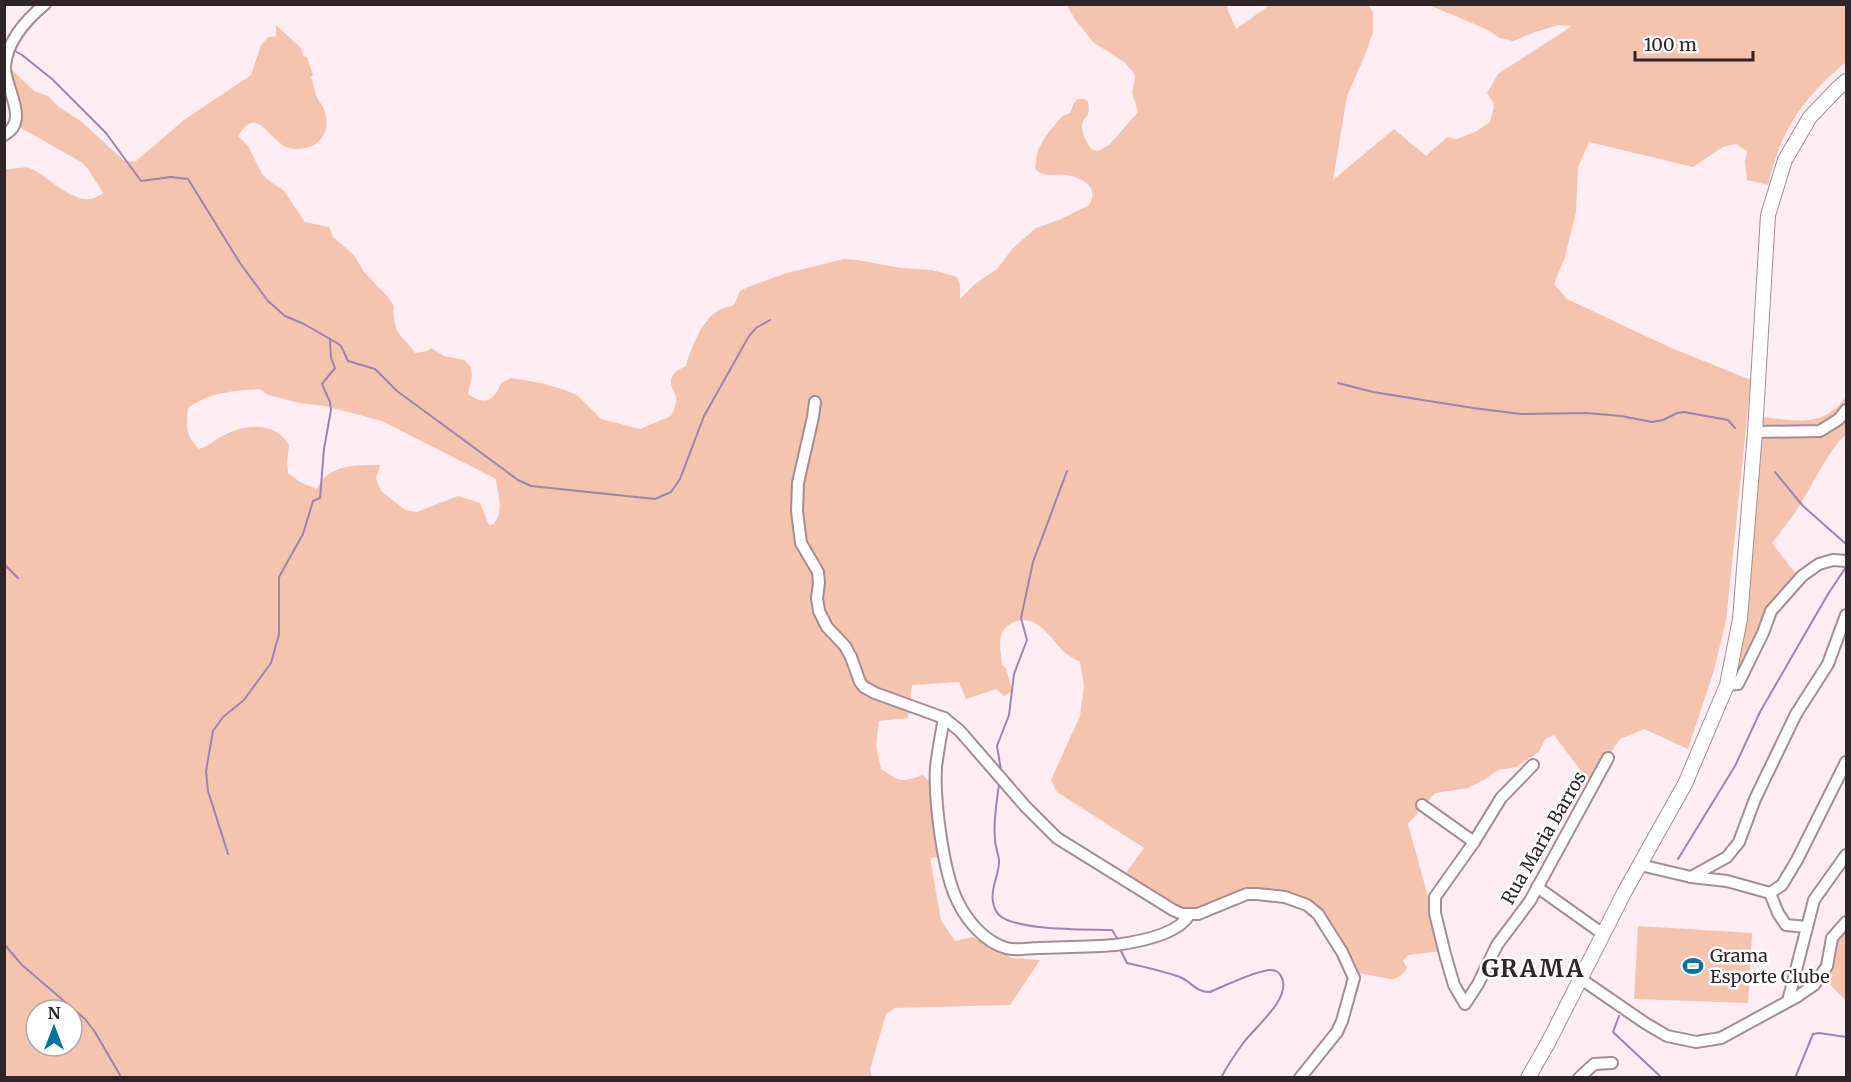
<svg xmlns="http://www.w3.org/2000/svg" width="1851" height="1082" font-family="Merriweather,serif">
	<style>
		.green { fill: #f6c4ae; fill-rule: evenodd }
		.lines { fill: none; stroke-linecap: round; stroke-linejoin: round }
		.stream { stroke: #9d84b1; stroke-width: 2 }
		.minor-casing { stroke: #a58c95; stroke-width: 14 }
		.major-casing { stroke: #a58c95; stroke-width: 16 }
		.minor { stroke: #fff; stroke-width: 10 }
		.major { stroke: #fff; stroke-width: 14 }
		.labels { text-anchor: middle; stroke-width: 5; stroke-linejoin: round; paint-order: stroke }
		.street-label { font-size: 18px; fill: #2f2528; stroke: #fff }
		.poi-label { font-size: 18px; fill: #2f2528; stroke: #fff; text-anchor: start }
		.district-label { font-size: 24px; font-weight: bold; letter-spacing: 1.5px; fill: #2f2528; stroke: #fff }
	</style>
	<rect width="100%" height="100%" fill="#feeef3"/>
	<!-- green -->
	<g class="green">
		<path d="M1067,5h160l1,6 8,18 34,-24h99l4,8v19l-8,23 -18,41 -14,84 61,-51 32,27 21,-19 10,2 18,-7 15,-10 4,-15 -1,-5 -6,-9 11,-19 74,-48 -13,-1 -24,7 -22,9 -13,-3 -14,-9 -57,-24h417v57c-43,36 -65,67 -78,123l-21,-5 -2,-18 2,-11 -11,-7 -13,3 -30,20 -104,-25 -11,25 -2,45 -11,45 -11,27 13,15 102,48 82,33 -25,241 -12,49 -26,79 -44,-20 -24,10 -30,44 -36,-48 -9,4 -6,13 -23,15 -18,3 -14,10 -16,8 -33,5 -27,31 35,127 -35,4 -5,6 4,7c-4,7 -8,10 -16,11l-33,-6 -4,-1 -43,-69 -35,-11 -27,-4 -18,7 -48,27 -60,-45 21,-29 -87,-56 -6,-12 29,-64 4,-30 -4,-24c-5,-3 -11,-6 -16,-10 -15,-15 -27,-40 -52,-29 -17,8 -11,27 -10,42l4,3 6,23 -8,5 -8,-7 -30,10 -7,-17 -47,3 -4,33 -29,3 -3,24 5,24c20,13 19,14 42,6l9,10 8,72 -10,1 11,62 14,21 18,-4 39,21 28,2 -30,45 -115,3 -9,6 -16,55 2,9 -867,-1v-908c8,1 20,-4 27,0 16,8 40,33 59,30 5,-1 8,-4 12,-6l-15,-24 -7,-7 -60,-34v-16l-16,-49 29,28 14,5 11,11 23,15 41,38 12,2 49,-42 67,-45 10,-30 7,-8 8,-1v-11l25,23 2,8 4,1 6,18 -2,2c3,6 3,12 5,18 1,4 5,8 7,12 7,16 4,31 -11,39 -6,3 -17,4 -23,2 -13,-4 -23,-22 -33,-25 -7,-2 -15,7 -18,13l10,10 14,28 6,6 16,11 21,31 24,5 4,10 21,18 10,17 24,25 6,9c-1,9 0,20 5,28 5,7 11,10 16,19l12,-2 4,-3 13,8 20,4 7,7 1,10 -4,17c17,12 26,7 33,-11l10,-5 30,5 24,7 12,5 24,24 39,10 31,-13c3,-6 6,-12 5,-19 -1,-5 -5,-9 -5,-14 -1,-9 8,-14 15,-17 4,-16 16,-45 30,-54 4,-4 13,-5 18,-7l6,-14 8,-4 39,-14 57,-14 13,1 44,8 31,2 25,7 3,8v14l16,-16 21,-14 16,-21 23,-20 25,-9 28,-14c12,-18 -9,-29 -25,-30 -7,-1 -14,1 -20,-1 -4,-1 -6,-2 -9,-5l3,-19 7,-13 17,-21 8,-3 4,-10 4,-4h6l4,3c3,17 -3,11 -6,23 -1,7 5,18 9,24l7,2 11,-6 29,-33 -6,-20 3,-14 -1,-5 -10,-11 -31,-20 -19,-24zM260,389l8,6 31,8 26,3 57,15 114,58c1,18 9,28 -2,45l-5,1 -9,-22 -22,-7 -41,16 -12,-2 -24,-19 -5,-13 4,-13c-23,0 -53,-1 -63,24l-17,-7 -12,-9 -1,-12 2,-16c-14,-25 -47,-21 -70,-7 -7,4 -12,9 -20,11 -14,-14 -13,-22 -11,-41 22,-16 45,-17 72,-19zM36,1010h36v36h-36z"/>
		<path d="M1846,397v38c-13,8 -37,55 -46,70 -8,13 -19,26 -28,38l27,35 -4,4 -14,10 -10,10 -21,49 -20,41 31,-275c35,3 61,12 85,-20z"/>
		<polygon points="1846,915 1846,1001 1823,977 1839,924"/>
		<polygon points="1638,926 1752,933 1748,1003 1634,999"/>
	</g>
	<g class="lines">
		<!-- stream -->
		<g class="stream">
			<polyline points="13,50 22,55 52,79 106,133 141,181 171,177 188,179 240,263 268,301 285,316 304,324 337,343 341,346 348,361 375,369 397,391 518,480 531,486 655,499 671,492 680,479 704,416 749,336 756,328 770,320"/>
			<polyline points="1338,383 1373,392 1473,408 1521,414 1586,413 1621,416 1652,422 1663,420 1677,413 1684,412 1728,420 1735,428"/>
			<polyline points="1775,472 1803,506 1846,544"/>
			<polyline points="4,564 18,578"/>
			<polyline points="1001,770 997,746 1009,715 1014,674 1027,640 1021,618 1033,562 1067,471"/>
			<path d="M999,784c-2,17 -6,37 -4,55 0,8 4,15 4,23 0,13 -9,27 -6,40 1,5 3,10 6,13 17,16 89,14 113,15l5,8"/>
			<polyline points="228,854 208,791 206,771 213,731 223,717 244,700 271,663 279,634 279,577 303,534 313,501 320,498 324,449 331,410 330,402 322,384 335,368 331,358 330,340"/>
			<polyline points="1678,859 1735,766 1760,712 1828,594 1846,567"/>
			<polyline points="4,944 22,965 85,1019 95,1032 120,1075"/>
			<path d="M1121,951l6,12c18,4 36,8 53,14 12,5 15,15 30,15 14,-6 47,-22 61,-22 5,0 9,3 11,8 9,21 -27,49 -38,64 -8,11 -17,24 -23,36"/>
			<polyline points="1619,1016 1613,1032 1662,1078"/>
			<polyline points="1795,1078 1813,1034 1819,1033 1846,1037"/>
		</g>
		<!-- minor casing -->
		<g class="minor-casing">
			<g id="minor">
				<path d="M4,135c27,-14 0,-48 1,-69 2,-25 22,-47 40,-62"/>
				<polyline points="815,402 813,417 798,483 797,511 801,543 818,572 819,583 817,598 819,611 827,627 845,646 851,657 860,682 864,687 875,693 944,718 960,731 1025,806 1057,838 1173,910 1182,914 1198,914 1237,898 1247,894 1257,894 1285,897 1307,905 1318,914 1342,952 1354,978 1342,1021 1337,1032 1300,1078"/>
				<polyline points="1755,432 1820,431 1839,419 1846,410"/>
				<polyline points="1727,685 1738,684 1763,633 1771,611 1802,576 1819,564 1833,560 1846,561"/>
				<path d="M944,718c-3,16 -6,33 -8,49 -2,33 7,106 22,135 9,19 27,40 48,46 10,3 22,0 32,0 25,-1 52,-1 77,-3 22,-3 63,-10 74,-30"/>
				<polyline points="1533,765 1501,798 1474,842 1435,897 1435,913 1445,954 1454,985 1465,1004 1478,984 1497,945 1530,901 1608,758"/>
				<polyline points="1422,805 1474,842"/>
				<polyline points="1640,865 1691,877 1727,881 1770,893 1778,913 1786,925 1807,927"/>
				<polyline points="1691,877 1727,857 1739,842 1755,799 1796,714 1828,664 1846,615"/>
				<polyline points="1537,887 1603,934"/>
				<polyline points="1770,893 1782,885 1797,860 1846,762"/>
				<polyline points="1581,979 1645,1023 1667,1036 1696,1042 1721,1038 1798,996 1814,985 1827,966 1832,938 1846,922"/>
				<polyline points="1788,1001 1814,900 1846,855"/>
				<polyline points="1579,1078 1594,1064 1612,1063"/>
			</g>
		</g>
		<!-- major casing -->
		<g class="major-casing">
			<polyline id="major" points="1528,1078 1549,1041 1625,891 1685,784 1727,685 1740,619 1755,432 1768,215 1785,160 1810,117 1837,89 1846,81"/>
		</g>
		<!-- minor -->
		<use href="#minor" class="minor"/>
		<!-- major -->
		<use href="#major" class="major"/>
	</g>
	<!-- icons -->
	<defs>
		<g id="stadium-bare" transform="scale(1.62)"><path d="M0-5a6.5 5 0 1 0 0 10a6.5 5 0 1 0 0-10ZM-3.5-1.8h7v3.6h-7Z" fill="#05749f" stroke="#fff" stroke-width="2.5" paint-order="stroke"/></g>
	</defs>
	<g fill-rule="evenodd">
		<use href="#stadium-bare" x="1693" y="966"/>
	</g>
	<g class="labels">
		<!-- street labels -->
		<g class="street-label">
			<text transform="translate(1544 838) rotate(-60)" y="6">Rua Maria Barros</text>
		</g>
		<!-- poi labels -->
		<g class="poi-label">
			<text x="1710" y="962">Grama<tspan x="1710" dy="21">Esporte Clube</tspan></text>
		</g>
		<!-- district labels -->
		<g class="district-label">
			<text x="1533" y="977">GRAMA</text>
		</g>
	</g>
	<!-- border -->
	<rect width="1851" height="1082" fill="none" stroke="#2f2528" stroke-width="12"/>
	<!-- north arrow -->
	<g transform="translate(54 1028)"><circle r="28" fill="#ffffff" stroke="#aca8a9" stroke-width="1.5"/>
	<path d="M0-4.5L10 22L0 15L-10 22Z" fill="#05749f"/>
	<text y="-9" font-size="16" font-weight="bold" text-anchor="middle" fill="#2f2528">N</text>
	</g>
	<!-- scale -->
	<path d="M1635 51v9h118v-9" fill="none" stroke="#2f2528" stroke-width="3"/>
	<text x="1644" y="51" font-size="18" fill="#2f2528" stroke="#ffffff" stroke-width="4.5" paint-order="stroke">100 m</text>
</svg>
